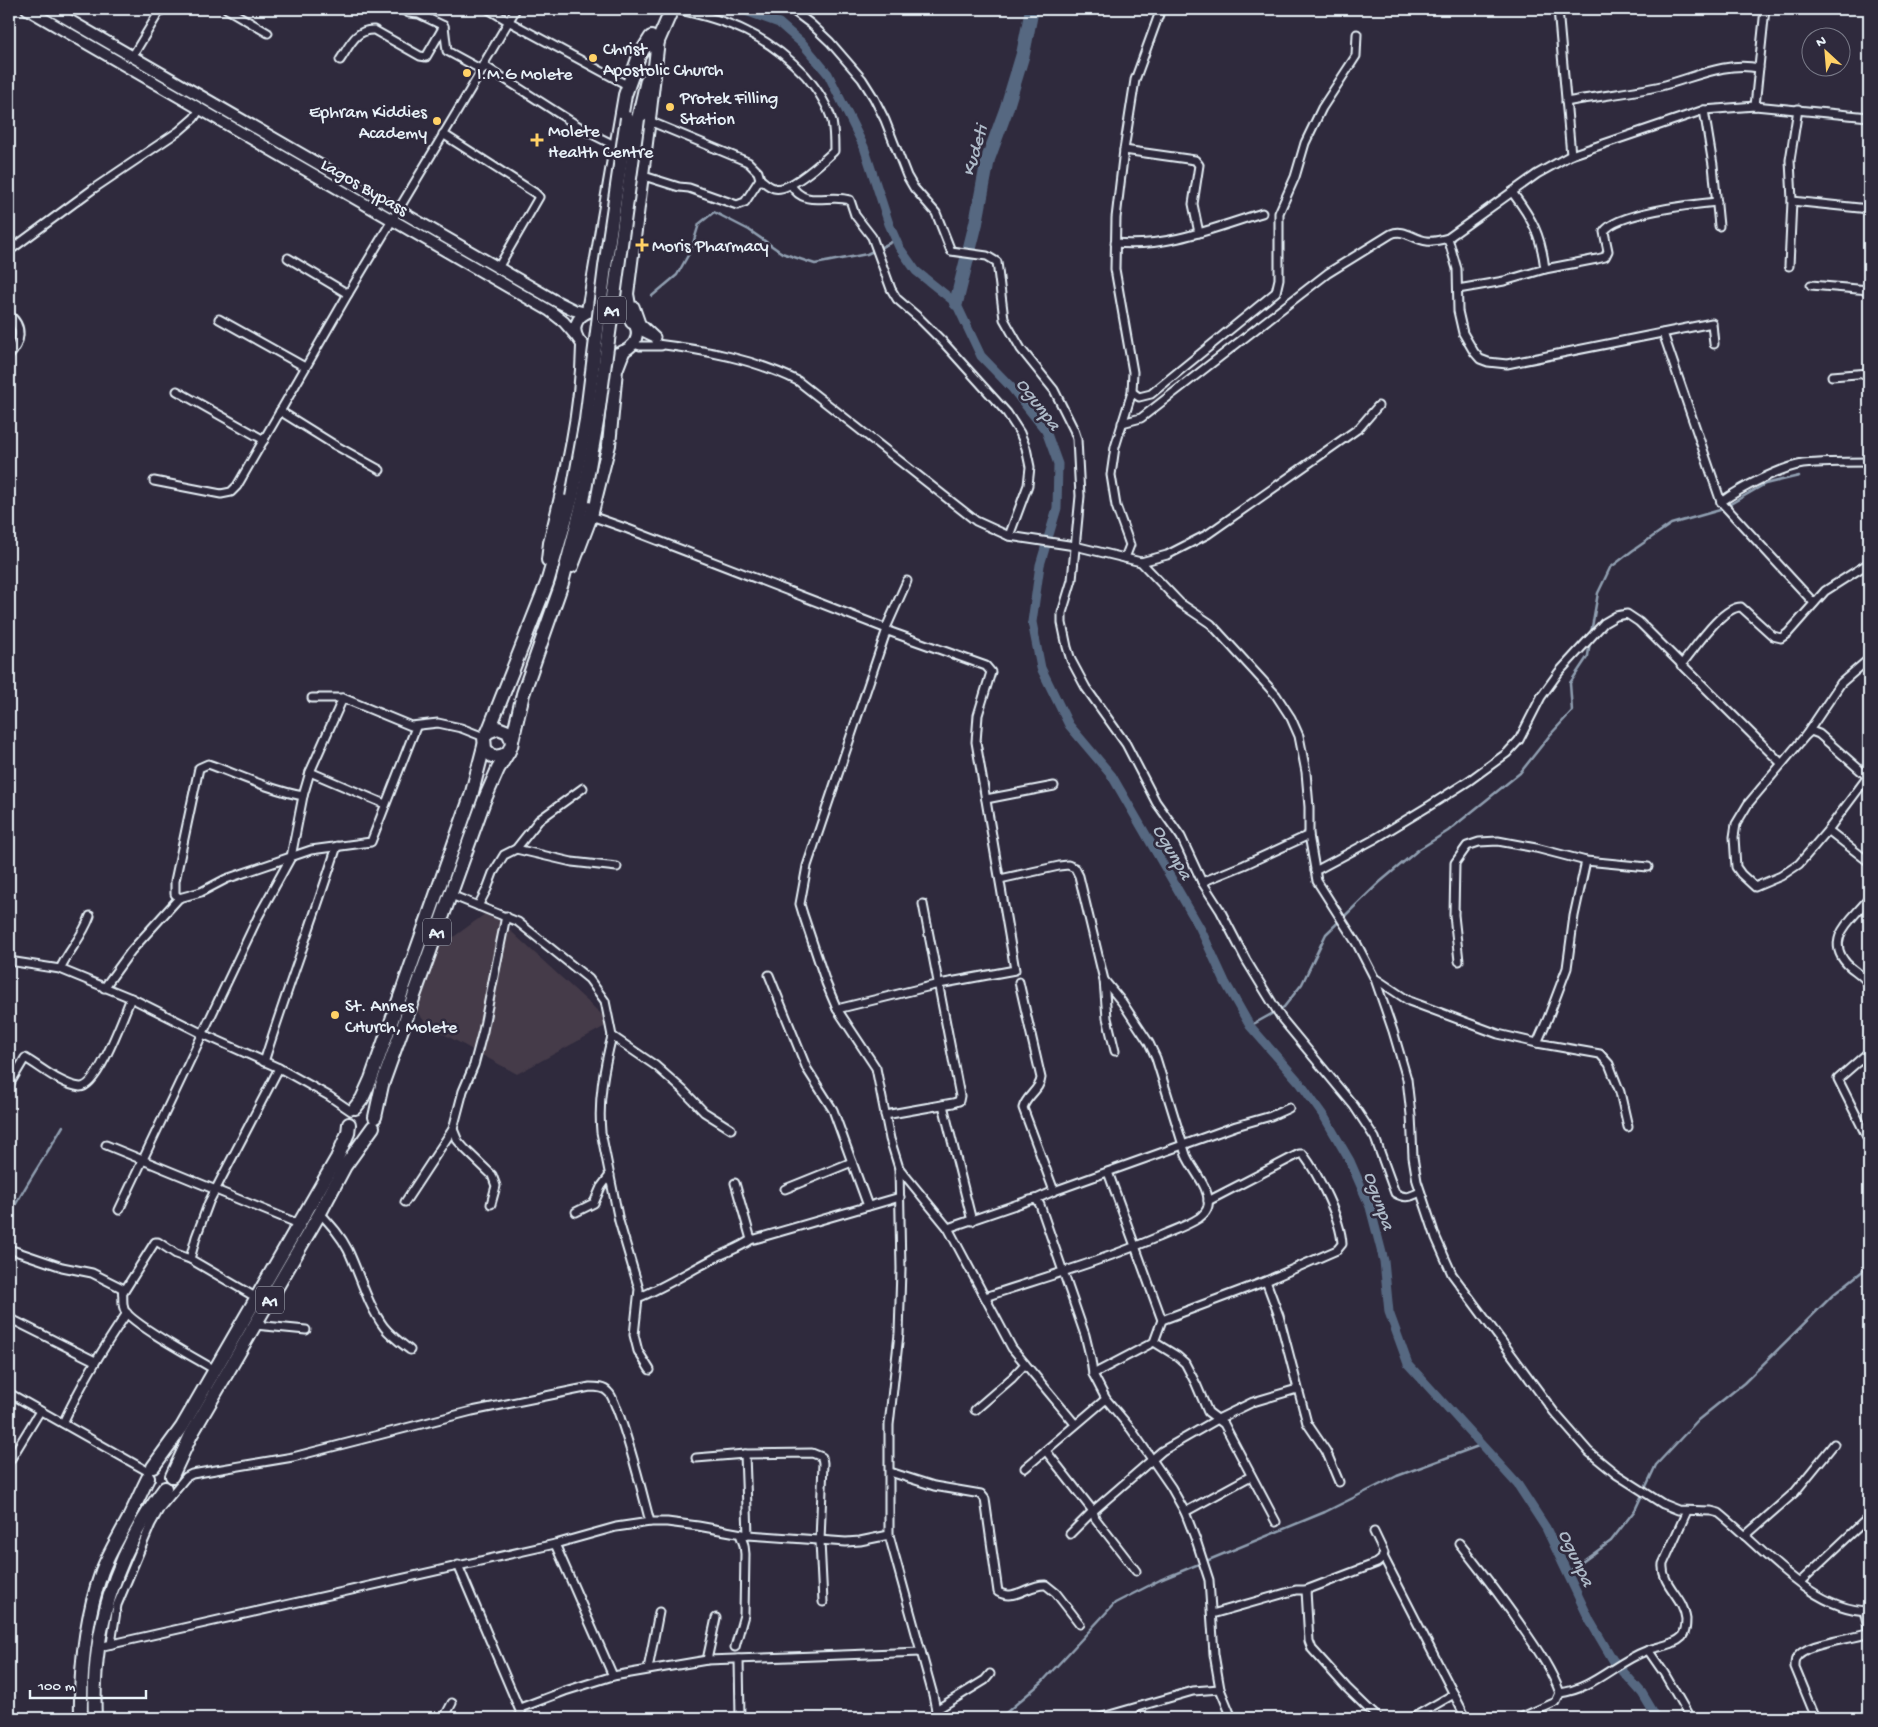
<svg xmlns="http://www.w3.org/2000/svg" width="1878" height="1727" font-family="'Gochi Hand',sans-serif">
	<style>
		.built { fill: #443a48 }
		.lines { fill: none; stroke-linecap: round; stroke-linejoin: round }
		.stream { stroke: #909fb1; stroke-width: 2.5 }
		.canal { stroke: #566881; stroke-width: 9 }
		.river { stroke: #566881; stroke-width: 14 }
		.street-casing { stroke: #e8f1f8; stroke-width: 11 }
		.secondary-casing { stroke: #e8f1f8; stroke-width: 14 }
		.highway-casing { stroke: #e8f1f8; stroke-width: 16 }
		.street { stroke: #2f2a3d; stroke-width: 7 }
		.secondary { stroke: #2f2a3d; stroke-width: 10 }
		.highway { stroke: #2f2a3d; stroke-width: 12 }
		.highway-bridge-casing { stroke: #e8f1f8; stroke-width: 16; stroke-linecap: butt }
		.highway-bridge { stroke: #2f2a3d; stroke-width: 12 }
		.poi-dot { fill: #ffd166; stroke: #2f2a3d; stroke-width: 2 }
		.labels { text-anchor: middle; stroke-width: 5; stroke-linejoin: round; paint-order: stroke }
		.shield { fill: #2f2a3d; stroke: #b0b5c0; stroke-width: 1 }
		.shield-label { font-size: 16px; font-weight: bold; fill: #e8f1f8 }
		.poi-label { font-size: 18px; fill: #e8f1f8; stroke: #2f2a3d; text-anchor: start }
		.street-label { font-size: 18px; fill: #e8f1f8; stroke: #2f2a3d }
		.water-label { font-size: 19px; font-style: italic; fill: #aebac8; stroke: #2f2a3d }
	</style>
	<rect width="100%" height="100%" fill="#2f2a3d"/>
	<filter id="ink" filterUnits="userSpaceOnUse"><feTurbulence type="fractalNoise" baseFrequency=".02" numOctaves="2"/><feDisplacementMap in="SourceGraphic" scale="10" xChannelSelector="R" yChannelSelector="G"/><feConvolveMatrix kernelMatrix="1 2 1 2 8 2 1 2 1" color-interpolation-filters="sRGB"/></filter>
	<g filter="url(#ink)">
		<!-- built -->
		<polygon class="built" points="489,911 611,1023 517,1074 427,1025 416,1010 437,949"/>
		<g class="lines">
			<!-- stream -->
			<g class="stream">
				<polyline points="652,296 677,275 691,250 699,224 714,212 749,230 782,253 815,264 867,254 896,240"/>
				<polyline points="1591,633 1598,593 1610,568 1632,551 1671,524 1720,510 1765,484 1799,476"/>
				<polyline points="1250,1026 1284,1007 1302,984 1326,934 1380,882 1418,850 1448,831 1520,773 1550,735 1572,711 1570,683 1588,656 1590,641"/>
				<path d="M9,1217c16,-32 36,-60 54,-91"/>
				<polyline points="1567,1573 1611,1541 1635,1510 1656,1465 1698,1420 1744,1383 1834,1294 1869,1266"/>
				<polyline points="1000,1718 1042,1682 1115,1603 1160,1580 1325,1512 1397,1476 1481,1445"/>
			</g>
			<!-- canal -->
			<polyline class="canal" points="740,9 779,23 803,44 828,74 864,147 889,224 899,247 916,271 956,303 981,356 1011,387 1046,431 1058,464 1057,508 1040,565 1032,622 1041,668 1069,725 1112,776 1200,928 1225,982 1250,1026 1300,1083 1325,1118 1350,1161 1370,1207 1384,1261 1389,1312 1408,1364 1518,1485 1546,1528 1590,1621 1613,1660 1642,1693 1657,1718"/>
			<!-- river -->
			<polyline class="river" points="956,303 976,223 988,159 1006,110 1023,54 1032,9"/>
			<!-- street casing -->
			<g class="street-casing">
				<g id="street">
					<polyline points="227,9 268,33"/>
					<polyline points="401,9 409,13 419,14 444,26 447,51 482,70"/>
					<polyline points="488,9 508,21 627,85"/>
					<path d="M675,9c54,11 92,26 130,66 12,14 22,28 27,46 2,10 2,20 2,30 -11,10 -45,42 -60,37 -5,-1 -10,-6 -14,-9"/>
					<path d="M791,9l20,15 19,18 32,37 12,19 11,22 22,56 7,12 22,25 15,38 36,5 10,6 7,57 17,30 33,41 20,40 3,9 3,57 -8,84 -10,33v10l5,24 4,13 15,28 40,56 30,58 25,35 21,45 18,28 26,50 36,59 72,87 21,32 20,55c10,6 15,4 25,-1"/>
					<polyline points="1558,9 1571,155"/>
					<polyline points="132,57 161,9"/>
					<path d="M340,60c9,-13 15,-31 34,-30l46,26 6,1 18,-31"/>
					<polyline points="483,65 586,131 616,146"/>
					<path d="M1566,102c32,-6 64,-9 95,-16 33,-8 63,-25 98,-18"/>
					<polyline points="1755,106 1765,9"/>
					<polyline points="1704,110 1713,165 1719,226"/>
					<polyline points="443,134 535,193 539,197 498,268"/>
					<polyline points="1124,150 1195,160 1199,165 1193,204 1199,233"/>
					<polyline points="647,177 679,187 689,188 737,205 745,202 760,179 758,172 748,162 654,123 649,119"/>
					<path d="M791,185c14,24 38,8 59,15l5,15 17,22 19,52 6,10 22,19 24,24 64,71 13,20 6,15 4,19 -2,18 -19,51"/>
					<path d="M1512,192c20,27 29,42 33,77"/>
					<polyline points="1792,201 1869,209"/>
					<polyline points="1448,238 1457,269 1458,311 1463,333 1474,352 1480,359 1488,362 1507,364 1712,323 1714,344"/>
					<path d="M1115,243c51,5 99,-15 147,-30"/>
					<polyline points="9,251 93,189 179,131 194,118 200,109"/>
					<polyline points="288,258 348,294"/>
					<polyline points="1789,266 1792,201 1790,160 1798,109"/>
					<polyline points="1811,285 1869,290"/>
					<path d="M1458,289l46,-8 41,-12 52,-10 8,-2 3,-6 -4,-19c10,-19 91,-28 113,-30"/>
					<polyline points="635,306 641,323 656,337"/>
					<path d="M9,315c15,11 12,28 0,41"/>
					<polyline points="219,319 305,367"/>
					<path d="M636,329l19,9 2,6c48,6 97,15 141,37l178,140 33,15 66,10 66,16 39,41 31,21 65,71 15,23 8,18 7,36 3,35v28l8,46 40,63 18,35 18,52 14,48 4,36 2,42 4,24 19,57 16,36 102,138 35,40 27,22 47,30 15,6 33,1 8,2c43,34 93,98 150,98"/>
					<polyline points="1663,333 1721,502 1814,603"/>
					<polyline points="633,344 640,346 661,346"/>
					<polyline points="1832,376 1869,373"/>
					<polyline points="177,391 264,440"/>
					<polyline points="1132,392 1139,397 1151,394 1276,292 1279,279 1279,213 1295,177 1305,143 1322,108 1356,56 1357,34"/>
					<polyline points="280,411 333,444 380,470"/>
					<path d="M1122,423l19,-5 187,-145 63,-39c13,-6 23,6 36,7 7,1 14,-1 21,-3l89,-64 34,-19 133,-45 51,-4 114,11"/>
					<polyline points="154,481 221,494 231,492 237,486 348,294 482,70 483,65 516,9"/>
					<path d="M1721,502c18,-13 60,-35 82,-38 21,-2 45,-2 66,-2"/>
					<polyline points="591,516 628,529 887,629 807,866 800,904 803,914 826,983 837,1009 876,1068 890,1139 899,1168 948,1228 1030,1200 1036,1199 1040,1205 1085,1335 1091,1360 1093,1374 1106,1399 1131,1429 1171,1487 1185,1512 1197,1543 1209,1580 1214,1654 1220,1689 1232,1718"/>
					<polyline points="1125,558 1130,545 1116,506 1111,475 1115,447 1132,392 1133,372 1115,269 1116,218 1124,150 1135,80 1161,9"/>
					<polyline points="1141,562 1167,555 1208,534 1359,428 1378,406"/>
					<polyline points="886,628 907,581"/>
					<polyline points="1869,659 1841,683 1806,735 1748,804 1736,824 1734,837 1736,867 1741,874 1755,887 1781,876 1799,864 1828,830 1869,775"/>
					<path d="M1681,665c13,-15 40,-58 60,-58l32,29 8,2 7,-5 37,-42 44,-28"/>
					<polyline points="312,698 343,698 411,726 438,723 461,728 484,737"/>
					<polyline points="1806,735 1811,731 1819,734 1868,777"/>
					<polyline points="310,772 385,804"/>
					<polyline points="986,799 1054,786"/>
					<polyline points="1828,830 1869,862"/>
					<polyline points="516,849 572,862 617,867"/>
					<polyline points="1315,871 1373,840 1429,806 1470,780 1507,753 1519,740 1541,697 1559,672 1604,623 1616,616 1627,614 1639,622 1781,763"/>
					<polyline points="1000,879 1059,866 1068,865 1075,868 1079,876 1104,980 1107,1018 1115,1051"/>
					<polyline points="1202,882 1244,865 1309,835"/>
					<polyline points="451,895 518,922 589,979 605,1001 612,1036 656,1066 683,1090 704,1112 731,1129"/>
					<path d="M179,898l-4,-4v-13l24,-113 9,-4c31,11 62,26 95,32"/>
					<path d="M1869,898c-15,20 -46,40 -22,66 8,8 16,10 22,21"/>
					<polyline points="478,906 487,889 493,873 504,855 516,849 539,820 583,788"/>
					<polyline points="9,961 60,969 131,998 203,1034 279,1068 329,1096 351,1111"/>
					<polyline points="1459,961 1454,915 1455,863 1467,846 1479,842 1498,841 1536,848 1586,861 1648,867"/>
					<path d="M60,969c9,-19 23,-33 30,-53"/>
					<polyline points="769,975 807,1069 833,1110 868,1206"/>
					<polyline points="1376,979 1409,1001 1498,1034 1537,1043 1600,1054 1609,1064 1620,1092 1628,1127"/>
					<path d="M1019,982l22,96c-1,12 -15,18 -18,30l31,83"/>
					<polyline points="104,988 131,951 179,898 201,892 226,879 311,850 371,842 416,727"/>
					<polyline points="837,1009 939,984 1015,970 976,742 978,715 991,672 986,666 888,631"/>
					<path d="M612,1036c-8,32 -14,63 -11,96l18,89 20,68 -5,46 4,16 12,19"/>
					<polyline points="1537,1043 1548,1018 1567,968 1574,916 1586,861"/>
					<polyline points="1869,1052 1838,1079 1869,1141"/>
					<path d="M264,1062c23,-73 50,-144 73,-216"/>
					<path d="M9,1085l16,-27c16,9 36,27 55,29 18,1 44,-73 51,-89"/>
					<polyline points="943,1105 972,1221"/>
					<polyline points="885,1115 953,1103 959,1101 960,1096 923,904"/>
					<polyline points="453,1129 458,1141 465,1149 492,1175 496,1186 491,1204"/>
					<polyline points="106,1145 299,1224"/>
					<polyline points="899,1168 901,1269 899,1334 889,1425 889,1535 933,1695 936,1710 935,1718"/>
					<polyline points="1108,1172 1162,1320"/>
					<polyline points="735,1183 750,1236 752,1239 755,1239 900,1197"/>
					<polyline points="785,1189 852,1162"/>
					<polyline points="1036,1199 1054,1191 1236,1126 1271,1116 1289,1108"/>
					<polyline points="405,1202 453,1129 463,1091 474,1065 483,1031 506,916"/>
					<polyline points="119,1210 258,917 291,857 303,796 310,772 343,698"/>
					<polyline points="576,1212 594,1203 601,1187 610,1175"/>
					<path d="M320,1213c11,12 21,23 28,37 12,25 19,54 36,77 7,9 17,16 26,23"/>
					<polyline points="948,1228 1012,1348 1075,1424"/>
					<path d="M9,1249l53,18 30,6 30,15c2,8 -1,16 3,23 10,15 72,48 90,59"/>
					<polyline points="1266,1281 1279,1316 1307,1423 1326,1451 1339,1482"/>
					<polyline points="123,1293 155,1242 158,1242 176,1254 190,1259"/>
					<path d="M640,1297c26,-11 48,-25 73,-38 13,-7 27,-11 39,-20"/>
					<path d="M985,1297c57,-19 117,-36 173,-60 13,-6 29,-11 41,-19 4,-3 8,-7 9,-12 3,-18 -16,-36 -22,-51l-30,-97 -7,-15 -27,-41 -18,-22"/>
					<polyline points="257,1298 190,1259 196,1237 209,1202 279,1068"/>
					<polyline points="9,1318 95,1361"/>
					<polyline points="255,1325 306,1330"/>
					<polyline points="1154,1342 1177,1356 1185,1363 1196,1384 1208,1412 1224,1424 1276,1522"/>
					<path d="M1093,1374l61,-32 8,-22 104,-39 71,-31 5,-6c-1,-25 -24,-70 -39,-90h-4l-91,47"/>
					<polyline points="9,1393 149,1472"/>
					<polyline points="975,1410 1012,1378 1025,1364"/>
					<path d="M63,1423c19,-41 38,-72 64,-110"/>
					<polyline points="1046,1451 1093,1511 1095,1518 1136,1571"/>
					<polyline points="745,1454 748,1535"/>
					<polyline points="696,1458 745,1454 812,1453 822,1457 823,1463 820,1541 823,1602"/>
					<polyline points="9,1462 40,1411"/>
					<polyline points="1025,1468 1106,1399"/>
					<path d="M890,1472l44,14 47,8 4,5 13,93c17,10 32,-9 48,-7l10,8 24,31"/>
					<polyline points="1185,1512 1251,1476"/>
					<polyline points="1070,1534 1093,1511 1162,1451 1218,1419 1253,1402 1297,1389"/>
					<polyline points="1745,1536 1795,1492 1834,1444"/>
					<path d="M1459,1543c23,29 46,59 67,90 13,19 26,38 34,60l-4,9 -36,16"/>
					<polyline points="555,1544 613,1676"/>
					<polyline points="1383,1556 1466,1718"/>
					<polyline points="458,1565 523,1718"/>
					<polyline points="1800,1582 1869,1517"/>
					<polyline points="1306,1590 1309,1641 1312,1649 1347,1688 1378,1718"/>
					<polyline points="1864,1611 1869,1632"/>
					<polyline points="1212,1614 1296,1590 1306,1590 1377,1563 1382,1559 1384,1553 1374,1532"/>
					<path d="M111,1644l6,-39 34,-81 9,-16 26,-31 6,-3 101,-17 179,-46 118,-24c6,0 14,0 18,5 5,4 6,12 9,17 14,37 23,75 33,113"/>
					<polyline points="99,1647 555,1544 616,1527 650,1522 667,1522 698,1526 748,1535 846,1542 860,1541 889,1535"/>
					<polyline points="735,1647 744,1615 745,1554 744,1545 740,1534"/>
					<polyline points="1648,1650 1664,1673 1690,1718"/>
					<polyline points="739,1659 740,1718"/>
					<polyline points="707,1660 716,1618"/>
					<polyline points="648,1669 659,1612"/>
					<path d="M1560,1693c33,-4 56,-31 86,-42 12,-5 27,-5 36,-14 4,-5 4,-12 4,-18 -2,-22 -25,-34 -23,-55l24,-53"/>
					<polyline points="520,1708 565,1691 613,1676 707,1660 921,1652"/>
					<polyline points="936,1710 985,1680 990,1674"/>
					<polyline points="1132,1710 1133,1718"/>
					<polyline points="444,1718 452,1703"/>
					<polyline points="1099,1718 1193,1691 1220,1689"/>
					<polyline points="1412,1718 1454,1694"/>
					<path d="M1816,1718l-21,-51c0,-3 0,-6 1,-8 8,-17 57,-19 73,-26"/>
				</g>
			</g>
			<!-- secondary casing -->
			<g class="secondary-casing">
				<g id="secondary">
					<polyline points="27,9 550,311 564,322 577,337"/>
					<polyline points="50,9 554,300 574,310 586,313"/>
					<path d="M602,308c17,1 44,14 32,35 -3,4 -7,7 -12,9 -40,14 -71,-36 -20,-44z"/>
				</g>
			</g>
			<!-- highway casing -->
			<g class="highway-casing">
				<g id="highway">
					<polyline points="655,48 672,9"/>
					<polyline points="638,119 647,80"/>
					<polyline points="588,311 625,95 639,56 651,37"/>
					<polyline points="632,322 627,294 649,119 658,40"/>
					<path d="M548,560l2,-17c16,-65 32,-130 33,-197"/>
					<polyline points="572,566 591,516 601,476 609,445 616,370 623,352"/>
					<path d="M488,732l10,-4 10,4 4,9c-1,11 -8,17 -20,15l-7,-7 -1,-12 4,-5 12,-30 47,-119 25,-86"/>
					<polyline points="512,741 523,694 562,583 583,501"/>
					<polyline points="355,1108 362,1099 371,1079 471,796 484,746"/>
					<polyline points="375,1117 382,1085 484,801 498,769 509,751"/>
					<polyline points="153,1467 182,1427 299,1224 337,1158 348,1133 349,1124"/>
					<polyline points="172,1476 191,1435 320,1213 345,1166 373,1127"/>
					<path d="M81,1718c-1,-51 4,-99 21,-147 7,-18 17,-34 26,-51 7,-14 13,-28 20,-42"/>
					<path d="M95,1718c-4,-84 19,-163 70,-230"/>
				</g>
			</g>
			<!-- street -->
			<use href="#street" class="street"/>
			<!-- secondary -->
			<use href="#secondary" class="secondary"/>
			<!-- highway -->
			<use href="#highway" class="highway"/>
			<!-- highway-bridge casing -->
			<g class="highway-bridge-casing">
				<g id="highway-bridge">
					<polyline points="572,497 586,420 605,267 627,118"/>
					<polyline points="583,501 597,422 638,119"/>
				</g>
			</g>
			<!-- highway-bridge -->
			<use href="#highway-bridge" class="highway-bridge"/>
		</g>
	</g>
	<!-- markers -->
	<g class="poi-dot">
		<circle cx="593" cy="58" r="5"/>
		<circle cx="467" cy="73" r="5"/>
		<circle cx="670" cy="107" r="5"/>
		<circle cx="437" cy="121" r="5"/>
		<path d="M534.5 132.5h5v5h5v5h-5v5h-5v-5h-5v-5h5z"/>
		<path d="M639.5 237.5h5v5h5v5h-5v5h-5v-5h-5v-5h5z"/>
		<circle cx="335" cy="1015" r="5"/>
	</g>
	<g class="labels">
		<!-- shield labels -->
		<g class="shield">
			<rect x="598" y="296.5" width="28" height="27" rx="4"/>
			<rect x="423" y="918.5" width="28" height="27" rx="4"/>
			<rect x="256" y="1286.5" width="28" height="27" rx="4"/>
		</g>
		<g class="shield-label">
			<text x="612" y="316">A1</text>
			<text x="437" y="938">A1</text>
			<text x="270" y="1306">A1</text>
		</g>
		<!-- poi labels -->
		<g class="poi-label">
			<text x="603" y="54">Christ<tspan x="603" dy="21">Apostolic Church</tspan></text>
			<text x="477" y="79">I.M.G Molete</text>
			<text x="680" y="103">Protek Filling<tspan x="680" dy="21">Station</tspan></text>
			<text x="427" y="117" text-anchor="end">Ephram Kiddies<tspan x="427" dy="21">Academy</tspan></text>
			<text x="548" y="136">Molete<tspan x="548" dy="21">Health Centre</tspan></text>
			<text x="652" y="251">Moris Pharmacy</text>
			<text x="345" y="1011">St. Annes<tspan x="345" dy="21">CHurch, Molete</tspan></text>
		</g>
		<!-- street labels -->
		<g class="street-label">
			<text transform="translate(365 186) rotate(30)" y="6">Lagos Bypass</text>
		</g>
		<!-- water labels -->
		<g class="water-label">
			<text transform="translate(973 150) rotate(-74)" y="7">Kudeti</text>
			<text transform="translate(1040 403) rotate(53)" y="7">Ogunpa</text>
			<text transform="translate(1174 851) rotate(60)" y="7">Ogunpa</text>
			<text transform="translate(1381 1200) rotate(71)" y="7">Ogunpa</text>
			<text transform="translate(1578 1557) rotate(65)" y="7">Ogunpa</text>
		</g>
	</g>
	<!-- margin -->
	<rect width="1878" height="1727" fill="none" stroke="#2f2a3d" stroke-width="30"/>
	<rect x="15" y="15" width="1848" height="1697" fill="none" stroke="#e8f1f8" stroke-width="2" filter="url(#ink)"/>
	<!-- north arrow -->
	<g transform="translate(1826 52) rotate(334)"><circle r="24" fill="#2f2a3d" stroke="#797a88"/>
	<path d="M0-4L9 19L0 12L-9 19Z" fill="#ffd166"/>
	<text y="-8" font-size="14" font-weight="bold" text-anchor="middle" fill="#e8f1f8">N</text>
	</g>
	<!-- scale -->
	<path d="M30 1690v8h116v-8" fill="none" stroke="#e8f1f8" stroke-width="2.5"/>
	<text x="38" y="1690" font-size="15" fill="#e8f1f8" stroke="#2f2a3d" stroke-width="4" paint-order="stroke">100 m</text>
</svg>
